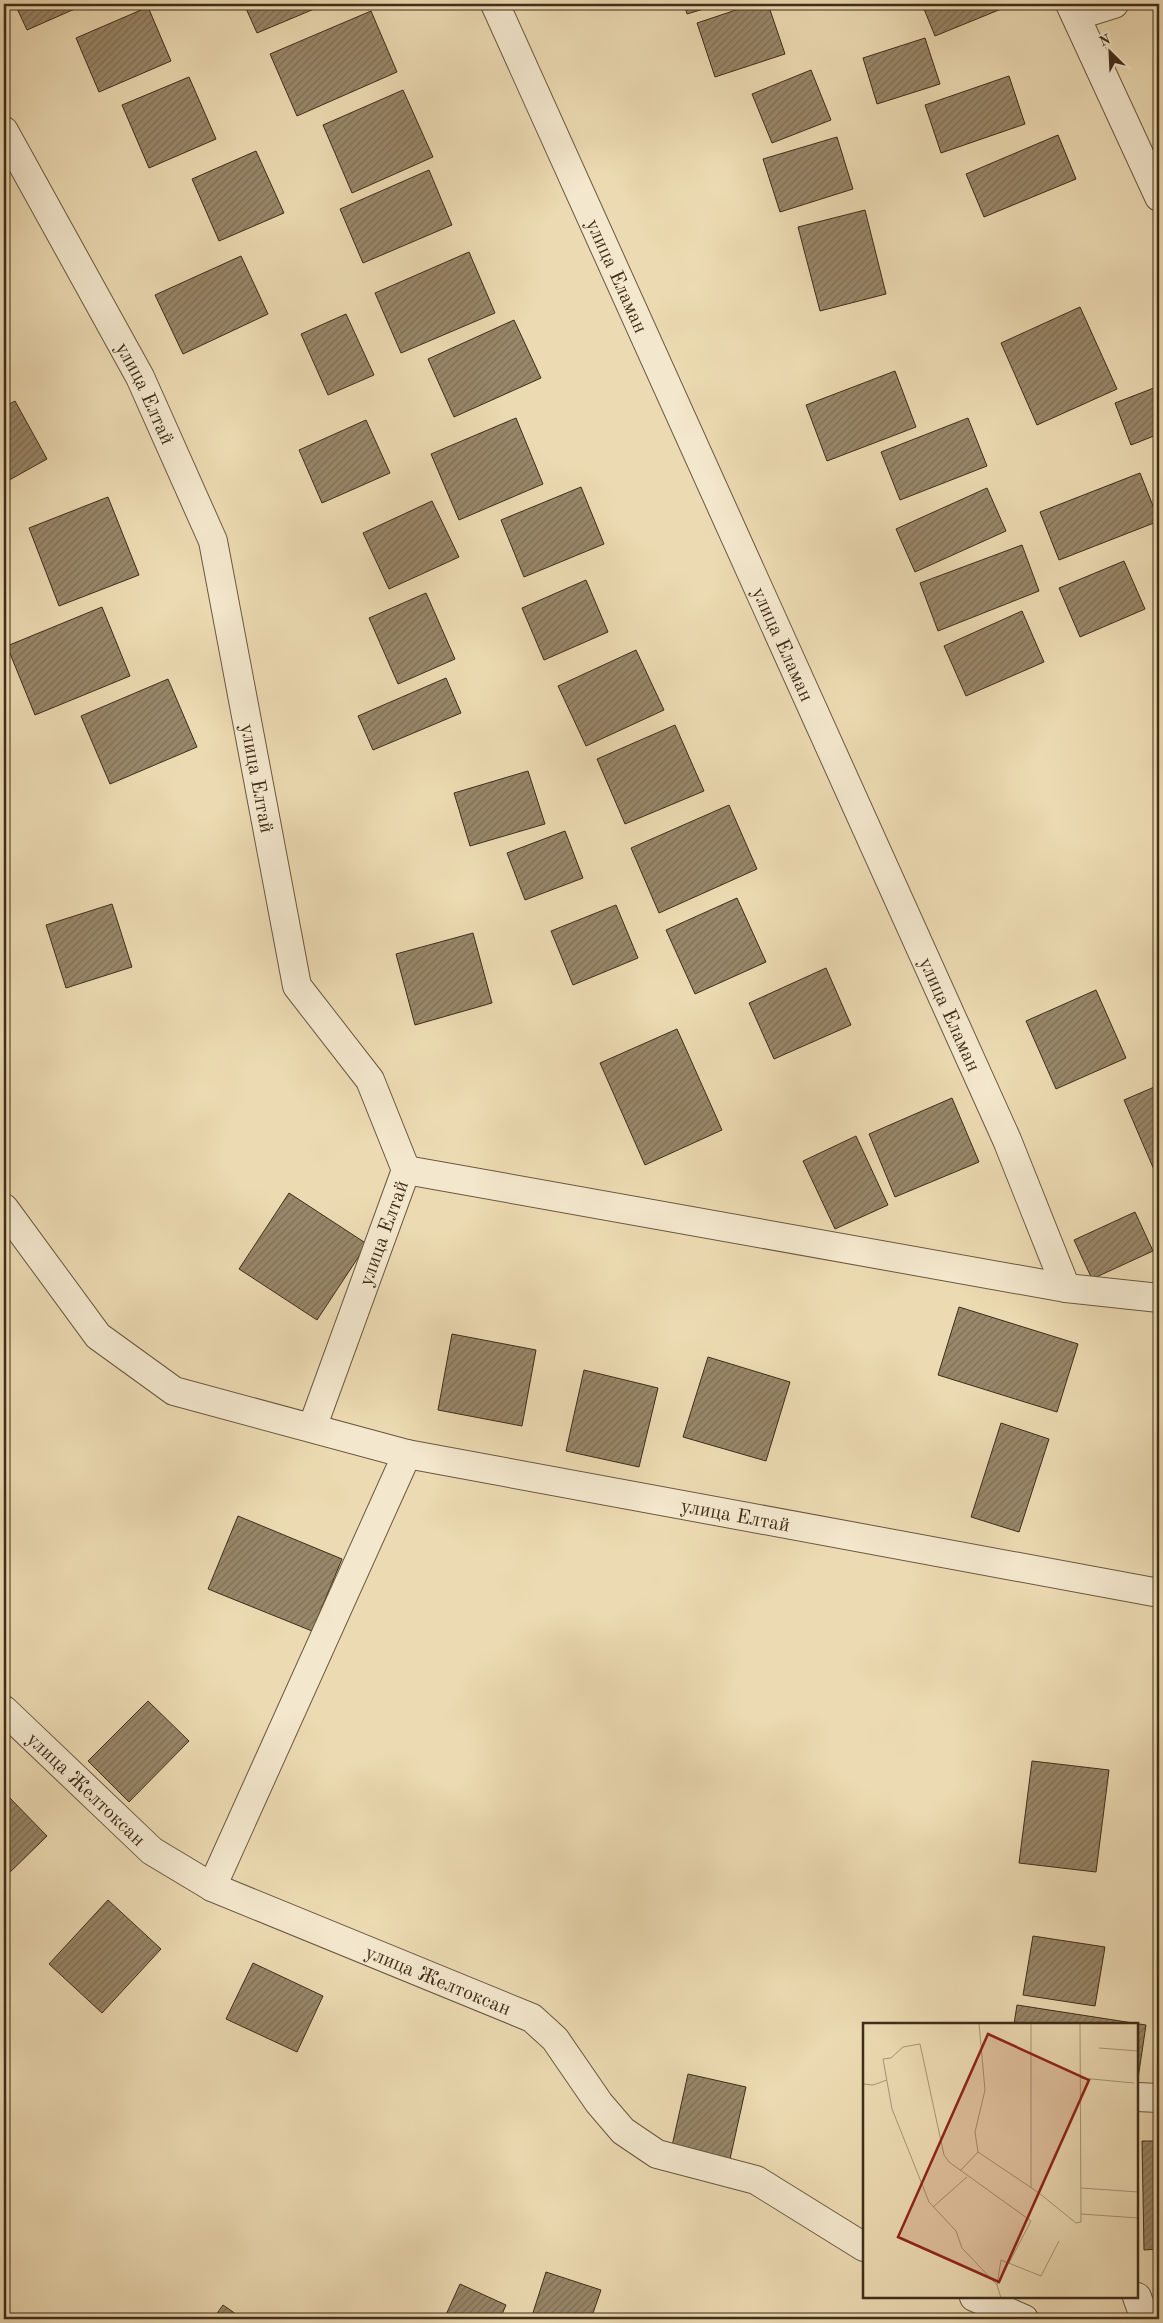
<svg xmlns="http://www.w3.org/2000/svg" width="1163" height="2323" font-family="'Old Standard TT',serif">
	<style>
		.building { fill: url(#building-hatch); stroke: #3f2d19 }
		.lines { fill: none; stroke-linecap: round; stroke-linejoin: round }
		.street-casing { stroke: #6a583f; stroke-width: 30 }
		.street { stroke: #f3e7cd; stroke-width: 28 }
		.labels { text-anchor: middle; stroke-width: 4; stroke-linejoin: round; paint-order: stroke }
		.street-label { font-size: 20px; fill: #3f2d19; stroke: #f3e7cd }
		.inset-road { fill: none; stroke: #a79575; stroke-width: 1 }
		.view { fill: #8f2418; fill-opacity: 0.15; stroke: #8f2418; stroke-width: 2.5 }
		.inset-edge { fill: none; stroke: #3f2d19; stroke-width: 2.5 }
	</style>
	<defs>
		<pattern id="building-hatch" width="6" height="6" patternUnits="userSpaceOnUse" patternTransform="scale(1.25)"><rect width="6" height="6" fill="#998769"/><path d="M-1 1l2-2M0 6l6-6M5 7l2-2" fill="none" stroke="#7e6f56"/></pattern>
	</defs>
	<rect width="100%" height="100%" fill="#ecdab2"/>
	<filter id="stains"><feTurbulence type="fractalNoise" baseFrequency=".004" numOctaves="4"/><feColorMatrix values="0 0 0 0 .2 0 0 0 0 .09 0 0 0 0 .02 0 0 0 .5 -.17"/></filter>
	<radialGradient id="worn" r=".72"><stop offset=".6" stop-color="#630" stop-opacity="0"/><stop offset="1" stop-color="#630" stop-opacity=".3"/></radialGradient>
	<!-- building -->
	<g class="building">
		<polygon points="15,4 86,4 27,30"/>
		<polygon points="244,4 326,4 257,33"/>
		<polygon points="684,4 720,4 687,14"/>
		<polygon points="754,4 768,4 785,54 715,77 697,23"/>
		<polygon points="922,4 1011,4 1011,5 935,36"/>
		<polygon points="148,7 171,61 99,92 76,38"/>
		<polygon points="371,11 397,72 297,116 270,54"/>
		<polygon points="925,38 940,84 877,104 863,58"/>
		<polygon points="811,70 831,120 772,143 752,94"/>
		<polygon points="1009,76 1025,124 941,153 925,105"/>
		<polygon points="189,77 216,139 149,168 122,105"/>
		<polygon points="403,90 433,157 352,193 323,125"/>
		<polygon points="1058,135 1076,179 984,217 966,174"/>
		<polygon points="837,137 853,189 780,212 763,159"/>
		<polygon points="256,151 284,213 219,241 192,179"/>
		<polygon points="429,170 452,225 363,263 340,209"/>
		<polygon points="865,210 886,294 820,311 798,227"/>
		<polygon points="469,252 495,313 401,353 375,293"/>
		<polygon points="241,256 268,314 183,354 155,295"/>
		<polygon points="1080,307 1117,389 1037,425 1001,343"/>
		<polygon points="346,314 374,375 328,395 301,334"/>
		<polygon points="514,320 541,378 454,417 428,359"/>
		<polygon points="895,371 916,427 827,461 806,405"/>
		<polygon points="1159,386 1159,434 1131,445 1115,403"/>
		<polygon points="15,401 47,459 4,483 4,407"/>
		<polygon points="516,418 543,484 459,520 431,454"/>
		<polygon points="968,418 987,466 900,500 881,452"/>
		<polygon points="366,420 390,473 322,503 299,450"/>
		<polygon points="1140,473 1159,521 1059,560 1040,512"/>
		<polygon points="581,487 604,544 524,577 501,520"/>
		<polygon points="987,488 1006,531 915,572 896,529"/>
		<polygon points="108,497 139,575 59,606 29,528"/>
		<polygon points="432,501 459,557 389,589 363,533"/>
		<polygon points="1022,545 1039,591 938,631 920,583"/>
		<polygon points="1124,561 1145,609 1080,637 1059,588"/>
		<polygon points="586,580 608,632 544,660 522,608"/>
		<polygon points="426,593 455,659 398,684 369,618"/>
		<polygon points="102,607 130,676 35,715 7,646"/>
		<polygon points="1022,611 1044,662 966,696 944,646"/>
		<polygon points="636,650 664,710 586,746 558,686"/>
		<polygon points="446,678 461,713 373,750 358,716"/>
		<polygon points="168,679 197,747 110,784 81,716"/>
		<polygon points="675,725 704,791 625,824 597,759"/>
		<polygon points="528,771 545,824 470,846 454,793"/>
		<polygon points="729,805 757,869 659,913 631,848"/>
		<polygon points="565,831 583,878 525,900 507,853"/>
		<polygon points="737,898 766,962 695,994 666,930"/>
		<polygon points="112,904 132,967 66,988 46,925"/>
		<polygon points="616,905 638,958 573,985 551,931"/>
		<polygon points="473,933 492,1003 415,1025 396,954"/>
		<polygon points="826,968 851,1025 774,1059 749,1003"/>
		<polygon points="1096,990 1126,1058 1056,1089 1026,1021"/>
		<polygon points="677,1029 722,1130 645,1165 600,1063"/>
		<polygon points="1159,1085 1159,1179 1158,1179 1124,1100"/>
		<polygon points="952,1098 979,1162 895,1197 869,1134"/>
		<polygon points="856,1136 888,1205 835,1229 803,1161"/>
		<polygon points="289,1193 367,1244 317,1320 239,1269"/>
		<polygon points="1135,1212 1153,1251 1092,1279 1074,1240"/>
		<polygon points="959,1307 1078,1344 1057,1412 938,1375"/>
		<polygon points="452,1334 536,1350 522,1426 438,1410"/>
		<polygon points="708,1357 790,1382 766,1461 683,1437"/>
		<polygon points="584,1370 658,1388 639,1467 566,1451"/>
		<polygon points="1001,1423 1049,1439 1019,1532 971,1517"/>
		<polygon points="238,1516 342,1559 312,1631 208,1589"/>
		<polygon points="148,1701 189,1741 129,1802 88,1761"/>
		<polygon points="1032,1761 1109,1770 1096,1872 1019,1863"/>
		<polygon points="4,1792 47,1836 4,1878"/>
		<polygon points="108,1900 161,1949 102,2013 49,1964"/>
		<polygon points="1033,1936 1105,1947 1095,2006 1023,1995"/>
		<polygon points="253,1963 323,1996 297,2052 226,2019"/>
		<polygon points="1017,2005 1146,2025 1137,2085 1137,2024 1014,2024"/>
		<polygon points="688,2074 746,2087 730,2159 672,2146"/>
		<polygon points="1142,2141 1159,2141 1159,2249 1144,2250"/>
		<polygon points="546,2272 601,2290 591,2319 531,2319"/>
		<polygon points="460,2284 506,2305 500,2319 444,2319"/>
		<polygon points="223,2305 243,2319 213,2319"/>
	</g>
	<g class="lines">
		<!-- street casing -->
		<g class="street-casing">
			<g id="street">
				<path id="s1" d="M495,4l512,1136 59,148"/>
				<polyline points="1070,4 1159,197"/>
				<polyline points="1076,16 1114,4"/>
				<path id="s2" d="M4,131l136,246 73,164 84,445 73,94 36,90 -94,258"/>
				<polyline points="406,1170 1066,1288 1159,1298"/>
				<path id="s3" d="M4,1208l94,128 76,55 233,63 752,139"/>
				<path id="s4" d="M4,1710l148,141 60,36 320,131 23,21 44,64 24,28 34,23 99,26 108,67"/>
				<polyline points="212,1887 407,1454"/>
				<polyline points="1137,2097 1159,2098"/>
				<polyline points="974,2297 1024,2319"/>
				<polyline points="1137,2297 1145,2319"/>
			</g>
		</g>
		<!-- street -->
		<use href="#street" class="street"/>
	</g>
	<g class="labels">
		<!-- street labels -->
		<g class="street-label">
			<text dy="7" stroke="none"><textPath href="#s1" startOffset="298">улица Еламан</textPath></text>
			<text dy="7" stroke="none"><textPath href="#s2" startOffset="298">улица Елтай</textPath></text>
			<text dy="7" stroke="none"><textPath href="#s1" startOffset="702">улица Еламан</textPath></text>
			<text dy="7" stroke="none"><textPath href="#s2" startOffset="702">улица Елтай</textPath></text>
			<text dy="7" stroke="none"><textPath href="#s1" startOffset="1108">улица Еламан</textPath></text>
			<text transform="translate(383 1233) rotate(-70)" y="7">улица Елтай</text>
			<text dy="7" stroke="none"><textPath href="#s3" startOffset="828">улица Елтай</textPath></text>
			<text dy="7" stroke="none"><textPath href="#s4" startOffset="114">улица Желтоксан</textPath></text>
			<text dy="7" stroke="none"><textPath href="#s4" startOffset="519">улица Желтоксан</textPath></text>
		</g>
	</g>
	<!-- overview -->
	<g transform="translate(863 2023)">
		<rect width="275" height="275" fill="#ecdab2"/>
		<path class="inset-road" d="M168,0v165M236,25l39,3M218,55l53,5M0,61l10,1 14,-5M115,129l61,41 37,30 5,-1 -1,-199M97,148l18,-19 -3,-20 10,-42 -6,-67M218,165l57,4M70,184l34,-30M218,191l57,4M134,262l4,-25 40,16 18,-35M138,275l-4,-13 -35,-37 -6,-17 -27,-29 -21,-53 -16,-40 -9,-50 8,-1 12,-11 17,-3 24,111 5,7 82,59 -22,42"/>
		<path class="view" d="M125,11l101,46 -90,202 -101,-45z"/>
		<rect width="275" height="275" class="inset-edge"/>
	</g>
	<!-- margin -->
	<rect width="1163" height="2323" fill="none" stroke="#ecdab2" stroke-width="20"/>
	<rect x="5" y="5" width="1153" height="2313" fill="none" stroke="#3f2d19" stroke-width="2.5"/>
	<rect x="10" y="10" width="1143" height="2303" fill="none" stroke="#3f2d19"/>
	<!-- north arrow -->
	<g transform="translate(1110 52) rotate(336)" stroke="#f3e7cd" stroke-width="4" paint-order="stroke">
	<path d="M0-4L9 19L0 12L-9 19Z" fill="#3f2d19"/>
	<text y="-8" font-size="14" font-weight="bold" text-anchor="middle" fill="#3f2d19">N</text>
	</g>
	<rect width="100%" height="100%" filter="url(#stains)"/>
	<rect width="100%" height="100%" fill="url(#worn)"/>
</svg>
